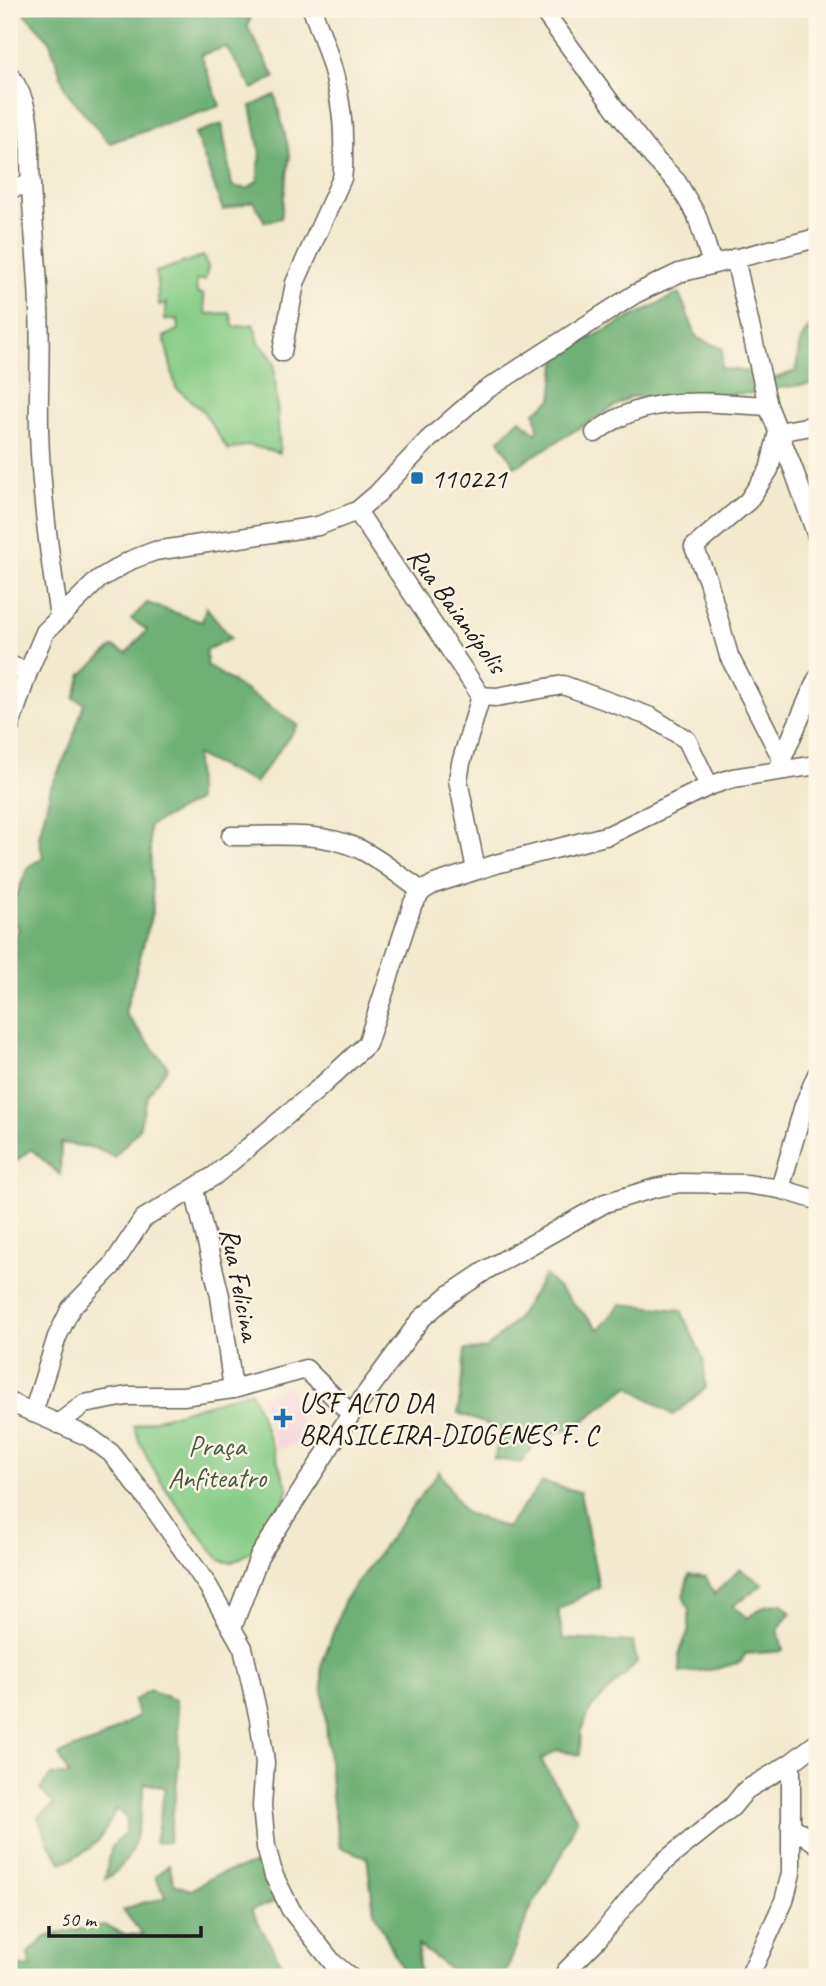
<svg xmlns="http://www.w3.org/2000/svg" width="826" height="1986" font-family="Caveat,sans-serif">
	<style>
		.built { fill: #f4cfde }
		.green { fill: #88cd87; stroke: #527452; stroke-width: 2 }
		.forest { fill: #6eb074; stroke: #456648; stroke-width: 2 }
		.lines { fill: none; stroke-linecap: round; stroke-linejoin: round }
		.minor-casing { stroke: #67645a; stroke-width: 21 }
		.minor { stroke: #fff; stroke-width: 18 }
		.poi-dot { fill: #1f6fb2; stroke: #fcf5e5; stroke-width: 2.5 }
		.labels { text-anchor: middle; stroke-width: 5; stroke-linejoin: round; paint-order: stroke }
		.poi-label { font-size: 28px; fill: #1c1c1c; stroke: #fcf5e5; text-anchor: start }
		.street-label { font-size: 28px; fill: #1c1c1c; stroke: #fcf5e5 }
		.park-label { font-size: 28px; fill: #425a41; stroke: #fcf5e5 }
	</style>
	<rect width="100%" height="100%" fill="#fcf5e5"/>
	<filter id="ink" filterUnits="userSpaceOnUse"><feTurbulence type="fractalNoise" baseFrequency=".0143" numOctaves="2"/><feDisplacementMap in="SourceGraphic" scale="14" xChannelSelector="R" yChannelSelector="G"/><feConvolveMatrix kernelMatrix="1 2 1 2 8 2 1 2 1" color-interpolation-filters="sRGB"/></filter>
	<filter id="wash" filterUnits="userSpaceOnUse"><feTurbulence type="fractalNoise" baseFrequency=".00686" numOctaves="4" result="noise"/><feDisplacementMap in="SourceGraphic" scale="28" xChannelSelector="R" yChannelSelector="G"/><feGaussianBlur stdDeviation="1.57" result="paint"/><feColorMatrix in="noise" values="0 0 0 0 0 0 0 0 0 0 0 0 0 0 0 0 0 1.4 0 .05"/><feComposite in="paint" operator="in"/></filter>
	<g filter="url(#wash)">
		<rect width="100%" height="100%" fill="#f2e9ce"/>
		<!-- built -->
		<polygon class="built" points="290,1386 307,1441 277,1450 259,1395"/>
		<!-- green -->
		<g class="green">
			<polygon points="203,256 208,267 205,280 196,280 197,293 203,294 206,314 230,313 234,327 253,324 259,342 274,361 280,453 248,445 228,450 203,411 176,388 164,337 179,329 178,319 164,320 167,303 159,305 156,272"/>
			<path d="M251,1391l37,98 -7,18 -24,42 -26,14 -11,-3c-31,-41 -71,-84 -86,-134z"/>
		</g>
		<!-- forest -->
		<g class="forest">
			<polygon points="20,9 252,9 248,28 275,77 253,89 226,47 201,55 220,106 109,143 66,91 49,40"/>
			<polygon points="275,95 290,155 281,218 265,222 253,201 223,210 195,133 222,124 232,186 248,189 258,180 258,166 261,158 251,106"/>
			<polygon points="679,293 697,338 723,349 721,368 755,373 758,393 735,394 727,397 630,397 515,467 499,440 520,419 536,434 538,429 535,412 552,399 557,355"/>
			<path d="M817,322v61l-45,6 -2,-9 26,-9c2,-19 2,-39 21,-49z"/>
			<polygon points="147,603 202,622 206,607 231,638 206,650 207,665 298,725 255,783 196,755 197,801 149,826 153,909 125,1013 168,1067 148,1094 139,1129 114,1157 95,1148 61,1143 60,1175 31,1149 9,1167 9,949 19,928 9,921 9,912 29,866 43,858 39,837 51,787 71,744 84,703 74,698 82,674 113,647 127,653 147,630 131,619"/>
			<polygon points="545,1275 599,1329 621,1304 681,1310 703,1358 706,1388 673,1415 629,1386 573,1429 541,1435 521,1463 494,1459 501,1430 458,1413 465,1350 486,1349 516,1320"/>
			<polygon points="439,1471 464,1512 506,1528 543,1482 580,1492 599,1587 558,1610 563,1639 633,1642 637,1663 592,1707 581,1730 580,1755 557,1750 541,1760 577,1819 562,1854 530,1910 506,1973 454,1972 418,1945 419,1974 417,1977 406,1977 374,1912 367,1857 340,1847 332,1797 321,1666 345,1599"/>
			<polygon points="740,1569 763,1584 733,1606 747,1618 765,1606 781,1603 791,1613 778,1628 783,1651 745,1654 741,1662 716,1669 680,1673 679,1654 689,1629 689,1610 683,1596 689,1575 706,1577 714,1594"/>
			<path d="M150,1690l25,10c10,46 0,96 -6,142l-14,1 10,-55 -20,-5c-7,36 -4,77 -40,96l6,-31 14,-15 2,-14 -11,-10c-11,26 -24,45 -54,53l-12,-16 -12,-29 16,-12 -14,-16 11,-14h18l-10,-20 15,-7 21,-6 43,-26 -4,-15z"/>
			<polygon points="261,1862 281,1900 251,1910 289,1977 9,1977 9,1969 13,1964 31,1968 28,1954 46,1937 69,1931 105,1925 125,1934 143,1935 123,1910 141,1903 166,1898 155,1876 169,1865 174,1884 191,1890 216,1875"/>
		</g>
	</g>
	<g filter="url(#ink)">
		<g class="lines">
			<!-- minor casing -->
			<g class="minor-casing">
				<g id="minor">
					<polyline points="542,9 622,118 653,157 677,182 697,216 712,264"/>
					<path d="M9,74c27,36 19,71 22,112 2,41 7,82 8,122 2,41 -1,82 0,123 2,62 10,124 20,185"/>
					<polyline points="9,188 31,185"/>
					<polyline points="735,258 768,406 794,471 817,536"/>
					<path d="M282,352l13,-69 47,-105c2,-10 1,-17 1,-27 2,-52 -13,-95 -31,-142"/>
					<polyline points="778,432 769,470 748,501 694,547 708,581 729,656 782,759 778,770"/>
					<polyline points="778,432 817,425"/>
					<path d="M595,433c51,-41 113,-30 173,-27"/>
					<polyline points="357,511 481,696 496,697 563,685 651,717 687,740 709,786"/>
					<polyline points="9,665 28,672"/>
					<polyline points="9,729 28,672 45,632 99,579 131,560 155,551 318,526 357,511 377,494 429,439 483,392 635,294 679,273 817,238"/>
					<polyline points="782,759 817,679"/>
					<path d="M231,836c40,0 89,-5 126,12 21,9 45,30 65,43"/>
					<polyline points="476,870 458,780 461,763 481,696"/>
					<polyline points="780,1189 804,1105 817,1074"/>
					<polyline points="194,1190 220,1296 233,1389"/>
					<polyline points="9,1402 89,1437 111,1453 148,1500 208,1586 243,1648 259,1719 265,1762 262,1806 266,1847 274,1876 291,1910 333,1963 350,1977"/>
					<polyline points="33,1413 57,1337 71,1308 112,1266 143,1219 214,1176 317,1090 367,1044 413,903 422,891 434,884 496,864 609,835 709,786 733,778 817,765"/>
					<polyline points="58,1424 84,1404 127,1396 183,1396 233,1389 306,1369 351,1414"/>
					<polyline points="232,1628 259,1557 351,1414 421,1319 449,1295 488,1269 605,1203 655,1188 680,1183 746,1184 780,1189 817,1200"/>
					<polyline points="790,1825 817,1844"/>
					<polyline points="750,1975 784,1901 791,1873 791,1763"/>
					<polyline points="568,1977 566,1971 597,1940 642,1884 666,1860 732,1807 746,1790 791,1763 817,1743"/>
				</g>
			</g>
			<!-- minor -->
			<use href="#minor" class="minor"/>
		</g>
	</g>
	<!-- markers -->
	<g class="poi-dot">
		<rect x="410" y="471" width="14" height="14" rx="3.5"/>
		<path d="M279.5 1407.5h7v7h7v7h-7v7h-7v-7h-7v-7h7z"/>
	</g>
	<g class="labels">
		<!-- poi labels -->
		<g class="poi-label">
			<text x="431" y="488">110221</text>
			<text x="299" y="1412">USF ALTO DA<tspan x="299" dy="32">BRASILEIRA-DIOGENES F. C</tspan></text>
		</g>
		<!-- street labels -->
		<g class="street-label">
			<text transform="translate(458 610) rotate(54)" y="10">Rua Baianópolis</text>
			<text transform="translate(241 1284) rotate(79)" y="10">Rua Felicina</text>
		</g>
		<!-- park labels -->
		<g class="park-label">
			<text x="217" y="1455">Praça<tspan x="217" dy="32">Anfiteatro</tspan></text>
		</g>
	</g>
	<!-- margin -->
	<rect width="826" height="1986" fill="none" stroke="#fcf5e5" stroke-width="35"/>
	<!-- scale -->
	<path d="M49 1926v10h152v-10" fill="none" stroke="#1c1c1c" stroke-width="3.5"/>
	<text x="60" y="1926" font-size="21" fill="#1c1c1c" stroke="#fcf5e5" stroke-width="5" paint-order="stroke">50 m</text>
</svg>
